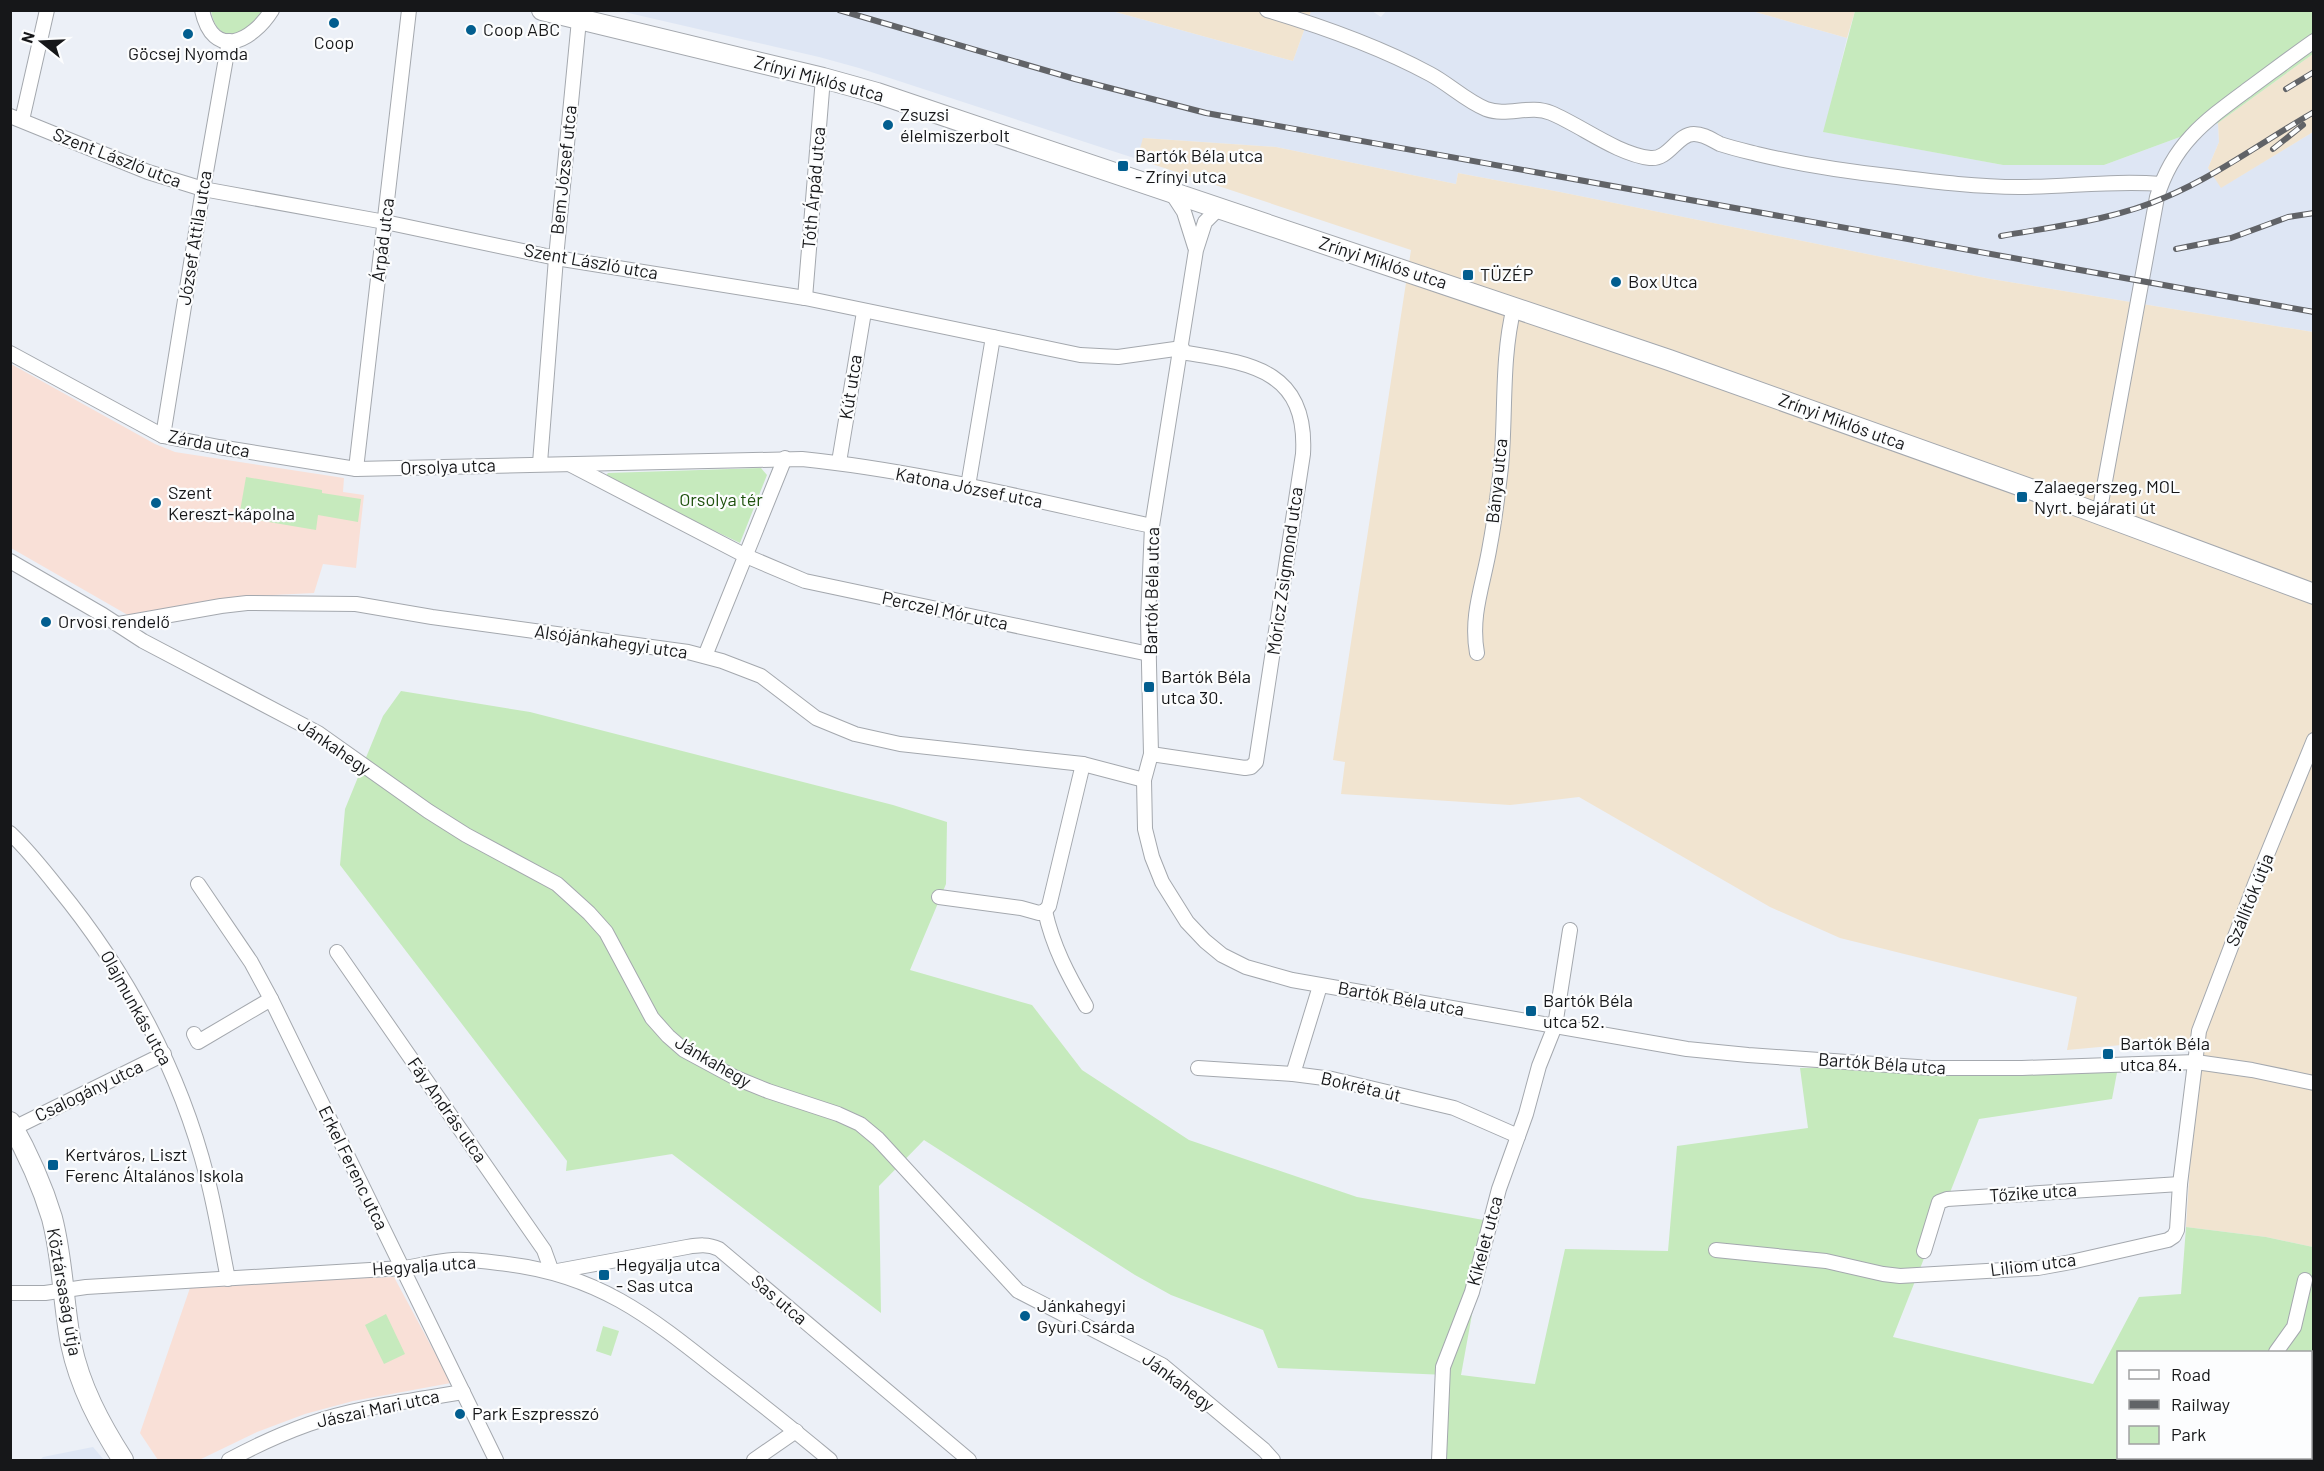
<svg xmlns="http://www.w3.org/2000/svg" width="2324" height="1471" font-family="Barlow,sans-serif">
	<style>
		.built { fill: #dee6f4 }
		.industrial { fill: #f1e4d0 }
		.education { fill: #f9e0d7 }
		.green { fill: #c6eabd; fill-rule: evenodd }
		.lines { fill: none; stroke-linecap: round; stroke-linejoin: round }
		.street-casing { stroke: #a4a8ae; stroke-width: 16 }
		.secondary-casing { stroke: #a4a8ae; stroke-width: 22 }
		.street { stroke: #fff; stroke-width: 14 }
		.secondary { stroke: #fff; stroke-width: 20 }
		.rail-casing { stroke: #616367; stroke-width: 6 }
		.rail { stroke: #fcfdfe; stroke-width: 4; stroke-dasharray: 11; stroke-linecap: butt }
		.poi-dot { fill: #025e8f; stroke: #fcfdfe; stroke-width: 2 }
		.labels { text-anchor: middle; stroke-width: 4.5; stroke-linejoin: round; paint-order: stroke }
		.poi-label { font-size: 18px; fill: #161719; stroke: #fcfdfe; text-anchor: start }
		.street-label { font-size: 18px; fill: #161719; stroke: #fcfdfe }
		.park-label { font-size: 18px; fill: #1e510d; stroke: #fcfdfe }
	</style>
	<rect width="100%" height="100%" fill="#ecf0f7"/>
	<!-- built -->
	<g class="built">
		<polygon points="1387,10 1752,11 1847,38 1824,132 2003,165 2104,165 2218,123 2219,142 2208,168 2222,187 2313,132 2313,332 1991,279 1560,192 1458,173 1456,184 1276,147 1144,138 1137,159 859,68 819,57 620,11 1112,11 1293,61 1311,11 1372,11 1381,17"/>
		<polygon points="93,1447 104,1460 40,1460 43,1457"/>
	</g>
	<!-- industrial -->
	<g class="industrial">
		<polygon points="1112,11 1311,11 1293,61"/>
		<polygon points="1752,11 1855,10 1855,11 1847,38"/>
		<polygon points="2313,54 2313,132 2221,188 2208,168 2219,142 2218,123"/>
		<polygon points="1143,138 1276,147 1456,184 1458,173 1560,192 1991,279 2313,332 2313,1247 2266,1237 2186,1227 2198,1038 2067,1050 2077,997 1840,938 1770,907 1579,797 1510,805 1341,794 1345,762 1333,760 1411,250 1137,159"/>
	</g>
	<!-- education -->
	<g class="education">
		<polygon points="11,364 155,444 175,452 344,478 343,492 364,495 356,568 323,564 314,593 232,597 133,618 11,548"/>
		<polygon points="394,1277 451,1383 353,1401 305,1414 257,1432 199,1460 158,1460 140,1433 191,1285"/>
	</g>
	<!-- green -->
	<g class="green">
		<polygon points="1900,10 1907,12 1908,10 2313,11 2313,54 2218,123 2104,165 2003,165 1823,132 1855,11"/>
		<path d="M211,11h55l-11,18c-23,7 -38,11 -44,-18z"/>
		<polygon points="761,468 767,475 740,543 604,478 608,473"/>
		<polygon points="246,477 322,490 322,493 361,499 358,522 318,515 316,530 239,517"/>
		<path d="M401,691l129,21 363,93 54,17 -1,62 -36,86 122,35 50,65 107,70 168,57 132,24 -28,154 74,9 30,-135 103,2 9,-105 131,-18 -8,-60 319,-6 -7,37 -133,20 -86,218 200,47 46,-87 42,-3 5,-67 80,10 47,10v213h-876l10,-85 -169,-7 -15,-38 -92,-35 -36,-20 -211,-135 -45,46 2,127 -209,-159 -106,17 1,-10 -227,-296 5,-56 38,-93zM2118,1352h192v106h-192z"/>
		<polygon points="386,1314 405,1354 384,1364 365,1325"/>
		<polygon points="603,1326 619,1331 611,1356 596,1351"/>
	</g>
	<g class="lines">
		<!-- street casing -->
		<g class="street-casing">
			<g id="street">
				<path d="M202,10c11,51 50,32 70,0"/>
				<path d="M1267,10c57,17 111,36 163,64 19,10 36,27 56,35 21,8 44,-5 65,4 31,13 66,41 99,45 19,2 27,-24 44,-24 10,0 18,6 26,10 12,4 25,7 37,10 46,11 93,18 140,23 40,5 81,10 122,10 48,0 95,-7 142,-3"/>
				<polyline points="10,116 148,172 203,189 385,222 556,258 805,298 1080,355 1118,357 1182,348"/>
				<polyline points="22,120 47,10"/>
				<polyline points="1171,192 1184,212 1195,247"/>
				<polyline points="1219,208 1205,222 1196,250 1152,526 1148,620 1151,754 1144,780 1145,829 1152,857 1162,882 1187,922 1205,941 1222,955 1246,967 1292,980 1687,1049 1748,1055 1931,1068 2022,1068 2196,1062 2252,1070 2314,1083"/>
				<polyline points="805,298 823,78"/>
				<path d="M10,353l153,83 56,11 137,22 446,-10c118,12 234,42 350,67"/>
				<polyline points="163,436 203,189 229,41"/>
				<polyline points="839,462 864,312"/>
				<polyline points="540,463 556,258 579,20"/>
				<polyline points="571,465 746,556 805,581 1149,654"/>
				<polyline points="356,469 409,10"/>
				<polyline points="968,486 993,337"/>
				<path d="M2099,514l58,-317c16,-53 48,-76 90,-107 22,-16 44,-33 67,-49"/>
				<polyline points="10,561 103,615 143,641 318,733 428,811 466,835 557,884 589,913 606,932 652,1018 668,1036 684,1050 736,1078 768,1091 838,1114 860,1124 878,1139 1018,1291 1162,1365 1264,1450 1273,1460"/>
				<polyline points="119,624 221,606 247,603 356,604 432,617 688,652 722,661 761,676 816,718 855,734 900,744 1083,764 1144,780"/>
				<path d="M1477,653c-7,-39 7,-70 13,-108 5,-26 8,-52 11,-78 5,-52 0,-108 13,-160"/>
				<polyline points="705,656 785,458"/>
				<path d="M1151,754l94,14 6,-1 5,-5 47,-308c5,-86 -55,-91 -122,-102"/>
				<path d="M10,833c18,17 33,36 48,55 69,84 122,183 149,289 9,34 14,68 21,102"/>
				<polyline points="198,884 251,962 271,999 496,1460"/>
				<polyline points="939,897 1021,908 1039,913 1045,911"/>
				<polyline points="1045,911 1049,906 1083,764"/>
				<path d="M1045,911c8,36 23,64 41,95"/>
				<path d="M337,952l207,298 8,22 135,-25c12,-2 21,-3 32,2l250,211"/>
				<polyline points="194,1034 198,1042 271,999"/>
				<polyline points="1198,1068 1293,1074 1332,1079 1454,1108 1518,1136"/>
				<polyline points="1293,1074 1320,986"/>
				<polyline points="14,1128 164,1054"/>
				<polyline points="1716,1250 1826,1261 1883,1274 1900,1276 2038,1268 2071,1262 2168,1240 2174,1236 2177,1230 2180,1184 2199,1031 2255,884 2314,740"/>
				<polyline points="1924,1251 1939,1202 1947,1199 2180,1184"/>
				<path d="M10,1293h35l41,-6 317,-19c16,-2 33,-7 50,-8 18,-1 37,2 54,4 90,11 141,51 209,105 39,30 77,60 114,91"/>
				<polyline points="2276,1352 2294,1327 2305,1280"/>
				<polyline points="2310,1405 2314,1406"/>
				<path d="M229,1460c26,-14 52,-26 80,-36 49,-17 102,-23 154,-32"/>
				<polyline points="754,1460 796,1431"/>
				<polyline points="1439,1460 1443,1367 1472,1292 1499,1189 1526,1114 1539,1066 1555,1026 1570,930"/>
				<polyline points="2217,1460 2219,1458"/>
			</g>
		</g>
		<!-- secondary casing -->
		<g class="secondary-casing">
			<g id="secondary">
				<polyline points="542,10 823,78 877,93 1669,360 2083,508 2314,594"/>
				<path d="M10,1122c17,30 32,63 42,96 11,42 11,85 19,126 9,43 29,80 52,116"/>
			</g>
		</g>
		<!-- street -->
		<use href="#street" class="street"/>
		<!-- secondary -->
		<use href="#secondary" class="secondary"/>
		<!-- rail casing -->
		<g class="rail-casing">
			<g id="rail">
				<polyline points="839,10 1075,79 1206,113 2314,312"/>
				<polyline points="2286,89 2314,72"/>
				<polyline points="2273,149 2303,125"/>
				<path d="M2001,236c56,-10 113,-16 165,-39 52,-22 99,-57 148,-85"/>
				<polyline points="2176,249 2231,238 2288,217 2314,213"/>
			</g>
		</g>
		<!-- rail -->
		<use href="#rail" class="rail"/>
	</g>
	<!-- markers -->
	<g class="poi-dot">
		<circle cx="334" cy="23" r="6"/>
		<circle cx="471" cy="30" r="6"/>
		<circle cx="188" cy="34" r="6"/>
		<circle cx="888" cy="125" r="6"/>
		<rect x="1117" y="160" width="12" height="12" rx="3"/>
		<rect x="1462" y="269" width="12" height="12" rx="3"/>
		<circle cx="1616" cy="282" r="6"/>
		<rect x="2016" y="491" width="12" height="12" rx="3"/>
		<circle cx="156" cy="503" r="6"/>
		<circle cx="46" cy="622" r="6"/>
		<rect x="1143" y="681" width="12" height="12" rx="3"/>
		<rect x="1525" y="1005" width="12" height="12" rx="3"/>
		<rect x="2102" y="1048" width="12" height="12" rx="3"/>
		<rect x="47" y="1159" width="12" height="12" rx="3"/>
		<rect x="598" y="1269" width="12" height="12" rx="3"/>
		<circle cx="1025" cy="1316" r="6"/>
		<circle cx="460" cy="1414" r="6"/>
	</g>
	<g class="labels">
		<!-- poi labels -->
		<g class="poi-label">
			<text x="483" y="36">Coop ABC</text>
			<text x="334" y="49" text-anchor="middle">Coop</text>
			<text x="188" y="60" text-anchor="middle">Göcsej Nyomda</text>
			<text x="900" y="121">Zsuzsi<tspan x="900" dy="21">élelmiszerbolt</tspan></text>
			<text x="1135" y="162">Bartók Béla utca<tspan x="1135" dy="21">- Zrínyi utca</tspan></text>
			<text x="1480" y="281">TÜZÉP</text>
			<text x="1628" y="288">Box Utca</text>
			<text x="2034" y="493">Zalaegerszeg, MOL<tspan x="2034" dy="21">Nyrt. bejárati út</tspan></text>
			<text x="168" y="499">Szent<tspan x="168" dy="21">Kereszt-kápolna</tspan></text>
			<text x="58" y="628">Orvosi rendelő</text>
			<text x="1161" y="683">Bartók Béla<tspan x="1161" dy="21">utca 30.</tspan></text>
			<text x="1543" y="1007">Bartók Béla<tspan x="1543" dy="21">utca 52.</tspan></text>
			<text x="2120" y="1050">Bartók Béla<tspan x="2120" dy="21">utca 84.</tspan></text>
			<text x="65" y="1161">Kertváros, Liszt<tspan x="65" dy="21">Ferenc Általános Iskola</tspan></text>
			<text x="616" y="1271">Hegyalja utca<tspan x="616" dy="21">- Sas utca</tspan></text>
			<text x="1037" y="1312">Jánkahegyi<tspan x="1037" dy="21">Gyuri Csárda</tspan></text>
			<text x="472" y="1420">Park Eszpresszó</text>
		</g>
		<!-- street labels -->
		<g class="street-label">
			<text transform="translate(819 79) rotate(15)" y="6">Zrínyi Miklós utca</text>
			<text transform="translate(117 158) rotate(21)" y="6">Szent László utca</text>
			<text transform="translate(564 170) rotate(-84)" y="6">Bem József utca</text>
			<text transform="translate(814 188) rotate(-85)" y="6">Tóth Árpád utca</text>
			<text transform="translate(195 238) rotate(-81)" y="6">József Attila utca</text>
			<text transform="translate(383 240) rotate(-83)" y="6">Árpád utca</text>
			<text transform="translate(591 262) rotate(10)" y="6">Szent László utca</text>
			<text transform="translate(1383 263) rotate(18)" y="6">Zrínyi Miklós utca</text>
			<text transform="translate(851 387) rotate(-81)" y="6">Kút utca</text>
			<text transform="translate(1842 422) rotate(20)" y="6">Zrínyi Miklós utca</text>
			<text transform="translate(209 444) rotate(11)" y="6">Zárda utca</text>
			<text transform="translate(448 467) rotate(-2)" y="6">Orsolya utca</text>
			<text transform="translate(1497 481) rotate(-84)" y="6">Bánya utca</text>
			<text transform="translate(969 488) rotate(11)" y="6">Katona József utca</text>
			<text transform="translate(1285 571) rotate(-82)" y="6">Móricz Zsigmond utca</text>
			<text transform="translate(1152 591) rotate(-89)" y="6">Bartók Béla utca</text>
			<text transform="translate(945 611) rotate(12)" y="6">Perczel Mór utca</text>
			<text transform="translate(611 642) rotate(8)" y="6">Alsójánkahegyi utca</text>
			<text transform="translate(334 747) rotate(35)" y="6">Jánkahegy</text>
			<text transform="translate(2250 900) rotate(-68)" y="6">Szállítók útja</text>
			<text transform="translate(1401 999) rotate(10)" y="6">Bartók Béla utca</text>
			<text transform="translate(136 1008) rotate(61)" y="6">Olajmunkás utca</text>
			<text transform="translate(713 1062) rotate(30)" y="6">Jánkahegy</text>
			<text transform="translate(1882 1064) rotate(4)" y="6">Bartók Béla utca</text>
			<text transform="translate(1361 1087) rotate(13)" y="6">Bokréta út</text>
			<text transform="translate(89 1091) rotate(-26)" y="6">Csalogány utca</text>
			<text transform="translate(447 1110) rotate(55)" y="6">Fáy András utca</text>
			<text transform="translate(353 1168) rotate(64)" y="6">Erkel Ferenc utca</text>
			<text transform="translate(2033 1193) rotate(-4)" y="6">Tőzike utca</text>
			<text transform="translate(1485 1241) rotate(-75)" y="6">Kikelet utca</text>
			<text transform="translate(2033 1265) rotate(-7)" y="6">Liliom utca</text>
			<text transform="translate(424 1266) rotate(-4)" y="6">Hegyalja utca</text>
			<text transform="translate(64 1292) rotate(80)" y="6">Köztársaság útja</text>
			<text transform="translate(779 1300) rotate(40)" y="6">Sas utca</text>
			<text transform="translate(1178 1382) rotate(37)" y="6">Jánkahegy</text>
			<text transform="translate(378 1409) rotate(-12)" y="6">Jászai Mari utca</text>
		</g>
		<!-- park labels -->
		<g class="park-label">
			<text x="721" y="506">Orsolya tér</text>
		</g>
	</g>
	<!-- border -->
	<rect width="2324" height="1471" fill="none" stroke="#161719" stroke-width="24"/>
	<!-- legend -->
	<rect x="2117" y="1351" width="195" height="108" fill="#fcfdfe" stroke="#a0a1a2" stroke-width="1.5"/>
	<rect x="2129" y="1370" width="30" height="9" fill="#ffffff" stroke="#a0a1a2" stroke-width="1.5"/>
	<text x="2171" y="1381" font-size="18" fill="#161719">Road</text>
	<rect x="2129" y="1400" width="30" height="9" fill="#616367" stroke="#a0a1a2" stroke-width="1.5"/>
	<text x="2171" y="1411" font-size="18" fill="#161719">Railway</text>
	<rect x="2129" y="1426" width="30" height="18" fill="#c6eabd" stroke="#a0a1a2" stroke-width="1.5"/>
	<text x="2171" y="1441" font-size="18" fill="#161719">Park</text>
	<!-- north arrow -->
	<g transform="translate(42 42) rotate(288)" stroke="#fcfdfe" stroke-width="4.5" paint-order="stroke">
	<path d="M0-4.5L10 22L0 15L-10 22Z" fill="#161719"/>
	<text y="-9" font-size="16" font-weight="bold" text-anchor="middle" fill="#161719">N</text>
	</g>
</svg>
